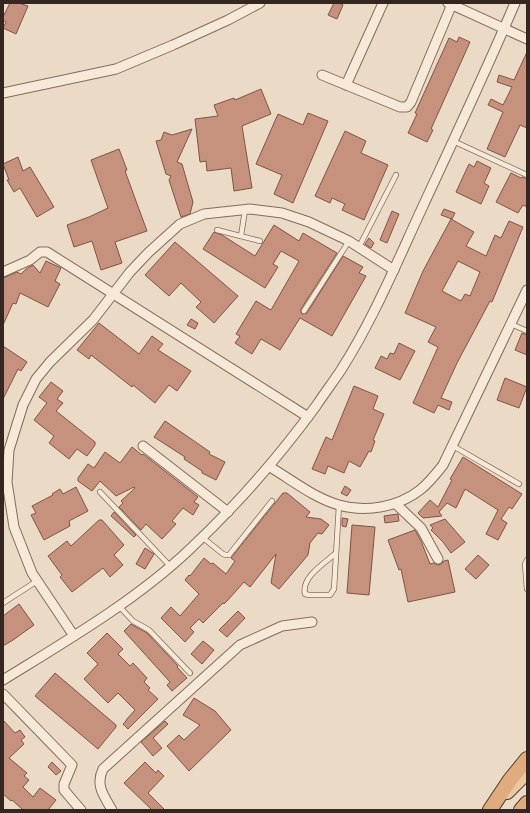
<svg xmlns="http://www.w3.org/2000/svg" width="530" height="813" font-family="Literata,serif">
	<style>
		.building { fill: #c6927e; stroke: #815445; fill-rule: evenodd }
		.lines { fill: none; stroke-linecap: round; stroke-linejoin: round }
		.service-casing { stroke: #846c5d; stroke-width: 6 }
		.minor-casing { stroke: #846c5d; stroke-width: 11 }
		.primary-casing { stroke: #523c31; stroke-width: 16 }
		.trunk-casing { stroke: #523c31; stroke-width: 16 }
		.service { stroke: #f6e9d8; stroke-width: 4.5 }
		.minor { stroke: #f6e9d8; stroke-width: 9 }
		.primary { stroke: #eac9a1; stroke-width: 14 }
		.trunk { stroke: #deac7f; stroke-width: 14 }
	</style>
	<rect width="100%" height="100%" fill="#eadac6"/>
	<!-- building -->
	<g class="building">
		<polygon points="10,3 19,3 28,6 16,34 3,28 6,22 3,20 3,17"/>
		<polygon points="334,3 339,3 343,5 337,19 328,15"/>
		<polygon points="459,37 470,42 431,129 433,130 427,142 408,133 417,114 415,113 449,38 457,42"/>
		<polygon points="527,52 527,128 520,125 505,157 487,149 503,112 488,105 491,99 503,105 512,87 497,82 499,75 514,80"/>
		<polygon points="261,89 271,114 242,126 252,188 234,191 231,168 207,171 206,161 200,162 195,119 218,116 214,105 234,98 235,100"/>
		<polygon points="308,113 328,121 293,203 274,194 282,175 256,164 278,114 303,125"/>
		<polygon points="192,129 177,162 182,164 193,202 190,214 181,217 169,180 171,176 166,174 156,141 161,140 164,132 172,135"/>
		<polygon points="345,131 366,141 361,153 388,165 364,220 342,210 345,204 332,198 330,203 315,196"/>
		<polygon points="119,149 127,170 125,171 147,231 115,242 122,263 101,270 92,241 74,247 67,225 89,217 108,208 91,160"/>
		<polygon points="18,157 23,171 30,167 54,207 37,217 20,188 14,192 7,180 9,180 3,164"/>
		<polygon points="477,161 491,168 484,183 489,186 481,204 456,192 469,164 474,167"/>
		<polygon points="511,173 521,178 522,177 527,179 527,207 523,205 518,213 496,202"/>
		<polygon points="444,209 455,213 452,219 441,215"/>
		<polygon points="392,211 399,214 387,243 380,240"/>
		<path d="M451,219l23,13 -8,14 20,10 9,-21 6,3 8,-17 14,6 -31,75 -2,-1 -33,62 -16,35 11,4 -3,8 -11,-5 -4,8 -21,-10 25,-56 -10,-5 8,-15 -31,-14 18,-42zM458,261l22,11 -10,24 -5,-2 -4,7 -19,-10z"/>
		<polygon points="274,225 299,241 303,233 337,253 301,309 301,312 302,314 307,313 343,256 363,267 359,273 366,276 332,336 300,318 280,350 261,339 252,354 235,343 240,336 236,334 256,301 271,310 299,261 281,251 273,264 278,267 265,288 203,249 214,232 222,235 255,256"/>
		<polygon points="369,238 374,243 371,248 365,244"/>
		<polygon points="175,242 238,296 214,323 196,307 201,302 181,283 169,296 145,275"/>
		<polygon points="46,261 61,268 55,281 60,284 48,307 20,293 16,304 13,303 3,325 3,278 17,272 21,274 26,269 33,265 40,273"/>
		<polygon points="191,319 198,323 195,329 187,325"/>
		<polygon points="99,323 139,354 152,336 163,344 158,350 191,371 177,391 169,385 155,403 133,385 132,387 91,355 89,359 77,350"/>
		<polygon points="522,333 527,335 527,355 515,350"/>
		<polygon points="399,343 415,351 400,380 375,368 381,356 387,359 390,353 394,354"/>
		<polygon points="3,346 27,362 21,371 18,369 3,399"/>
		<polygon points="505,378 527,387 519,408 497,400"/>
		<polygon points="51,382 63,391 57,399 63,403 56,411 95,442 95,445 87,456 77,449 69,459 49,443 54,436 34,420 47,403 39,397"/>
		<polygon points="354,386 378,396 373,409 384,414 373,440 375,441 371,452 369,451 360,467 349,461 344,473 328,466 325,474 312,469 326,437 332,440"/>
		<polygon points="165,421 210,452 209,454 225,462 216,480 202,473 202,471 184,459 185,457 154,437"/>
		<polygon points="132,447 142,455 143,454 198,497 194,502 199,505 193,515 183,508 172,521 176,524 162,539 146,524 141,530 119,507 123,503 121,501 135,488 134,487 116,496 100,481 92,491 78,481 78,478 88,464 94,468 105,452 120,463"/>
		<polygon points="463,457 522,494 512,509 509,507 501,519 507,523 498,540 486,534 498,510 465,489 456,508 447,503 439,512 442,516 423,518 418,513 430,500 438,507 452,480 450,479"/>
		<polygon points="345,486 351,490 347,496 341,493"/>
		<polygon points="76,487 88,511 69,521 70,526 44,540 31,515 36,513 32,506 53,495 52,494 60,489 63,494"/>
		<polygon points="283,493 287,493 310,512 306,517 321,519 329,525 322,534 318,533 310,543 308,555 279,589 271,583 276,554 250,587 244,582 227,601 224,604 223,603 203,623 199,619 190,628 194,632 185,642 161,618 171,607 180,616 199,594 185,580 189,575 190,576 204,558 211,564 213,563 226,574 235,561 231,558"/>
		<polygon points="114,512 136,535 134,537 111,516"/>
		<polygon points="398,514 399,521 385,523 384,516"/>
		<polygon points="342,518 348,519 346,527 342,526"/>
		<polygon points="445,519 465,542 451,553 443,542 431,530 433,528 430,525"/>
		<polygon points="99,520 102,520 124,545 114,555 123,565 110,577 103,568 72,592 60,577 62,575 48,556 67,541 71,546"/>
		<polygon points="352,525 375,527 369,595 347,593"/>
		<polygon points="415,530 421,541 430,564 434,563 438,565 441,564 444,561 448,560 455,592 408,602 401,569 399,570 388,540"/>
		<polygon points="145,548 154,554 145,569 136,564"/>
		<polygon points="478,555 489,565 476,579 465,569"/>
		<polygon points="19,604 34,625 13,640 3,646 3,616"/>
		<polygon points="238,611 245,618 227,637 219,630"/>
		<polygon points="131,624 147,633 178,666 177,667 187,678 172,691 167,685 170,682 124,631"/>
		<polygon points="107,633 123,649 118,654 130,666 133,663 147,678 144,682 150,688 148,690 158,699 128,729 123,724 126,721 126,720 135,710 118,693 108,703 84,679 98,664 87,653"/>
		<polygon points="203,641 214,650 202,664 191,654"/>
		<polygon points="55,673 116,725 116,727 98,749 35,696"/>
		<polygon points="194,698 215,711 231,730 189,771 167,746 179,735 184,740 200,725 183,715"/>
		<polygon points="3,720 15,733 20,730 25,737 21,740 24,744 9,758 27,773 24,776 29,780 23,787 33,797 40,788 56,800 48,810 23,810 12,800 11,801 3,794"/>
		<polygon points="165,721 168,724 153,738 162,748 153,756 141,742"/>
		<polygon points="52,762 61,771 56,775 48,767"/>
		<polygon points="145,762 156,773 158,770 164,776 148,793 165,810 152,810 124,783"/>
	</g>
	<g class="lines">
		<!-- service casing -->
		<g class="service-casing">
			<g id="service">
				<polyline points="453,141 527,175"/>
				<polyline points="217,230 260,241"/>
				<polyline points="241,236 245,210"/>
				<polyline points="359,247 396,175"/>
				<polyline points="304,311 349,241"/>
				<polyline points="511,324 527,331"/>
				<polyline points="453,446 519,484"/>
				<polyline points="100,492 170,566"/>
				<polyline points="202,537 223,554 226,555 229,555 272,501"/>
				<path d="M336,553c-11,10 -35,24 -31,41l4,1h21l4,-6 5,-84"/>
				<polyline points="527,560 525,564 527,589"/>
				<polyline points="3,603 37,581"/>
				<polyline points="118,605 133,621 149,630 190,673"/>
			</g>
		</g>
		<!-- minor casing -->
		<g class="minor-casing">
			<g id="minor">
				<polyline points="448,3 527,39"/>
				<polyline points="322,75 400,107 407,107 411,102 452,4"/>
				<polyline points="346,85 383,3"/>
				<polyline points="3,93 116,69 173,45 228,20 260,3"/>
				<polyline points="3,272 30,260 40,252 47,252 308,417"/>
				<polyline points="143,446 228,512"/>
				<path d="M270,467c22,13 44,31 69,38 27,8 59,2 81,-15 9,-7 16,-16 23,-25l84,-175"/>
				<polyline points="396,504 421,528 438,559"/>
				<polyline points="74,636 32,573 14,527 7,482 9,450 23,405 36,379 50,362 93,320 130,272 149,252 180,224 204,214 250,209 282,213 309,222 349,241 394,270"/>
				<path d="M3,680c63,-39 132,-79 186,-130 47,-44 89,-92 127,-144 8,-12 17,-24 25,-36 33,-52 56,-108 82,-164 31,-67 63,-135 92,-203"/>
				<polyline points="3,694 72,765 64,784 64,790 81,810"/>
				<path d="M112,810c-8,-14 -17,-25 -9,-41l137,-124 42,-19 30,-4"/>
			</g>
		</g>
		<!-- primary casing -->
		<g class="primary-casing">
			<polyline id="primary" points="507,792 527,772"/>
		</g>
		<!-- trunk casing -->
		<g class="trunk-casing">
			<g id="trunk">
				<polyline points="490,810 510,780 527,759"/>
				<polyline points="521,810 527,803"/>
			</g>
		</g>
		<!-- service -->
		<use href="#service" class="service"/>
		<!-- minor -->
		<use href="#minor" class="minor"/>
		<!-- primary -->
		<use href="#primary" class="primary"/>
		<!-- trunk -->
		<use href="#trunk" class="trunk"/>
	</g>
	<!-- border -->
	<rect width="530" height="813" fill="none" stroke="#352720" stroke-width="8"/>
</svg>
